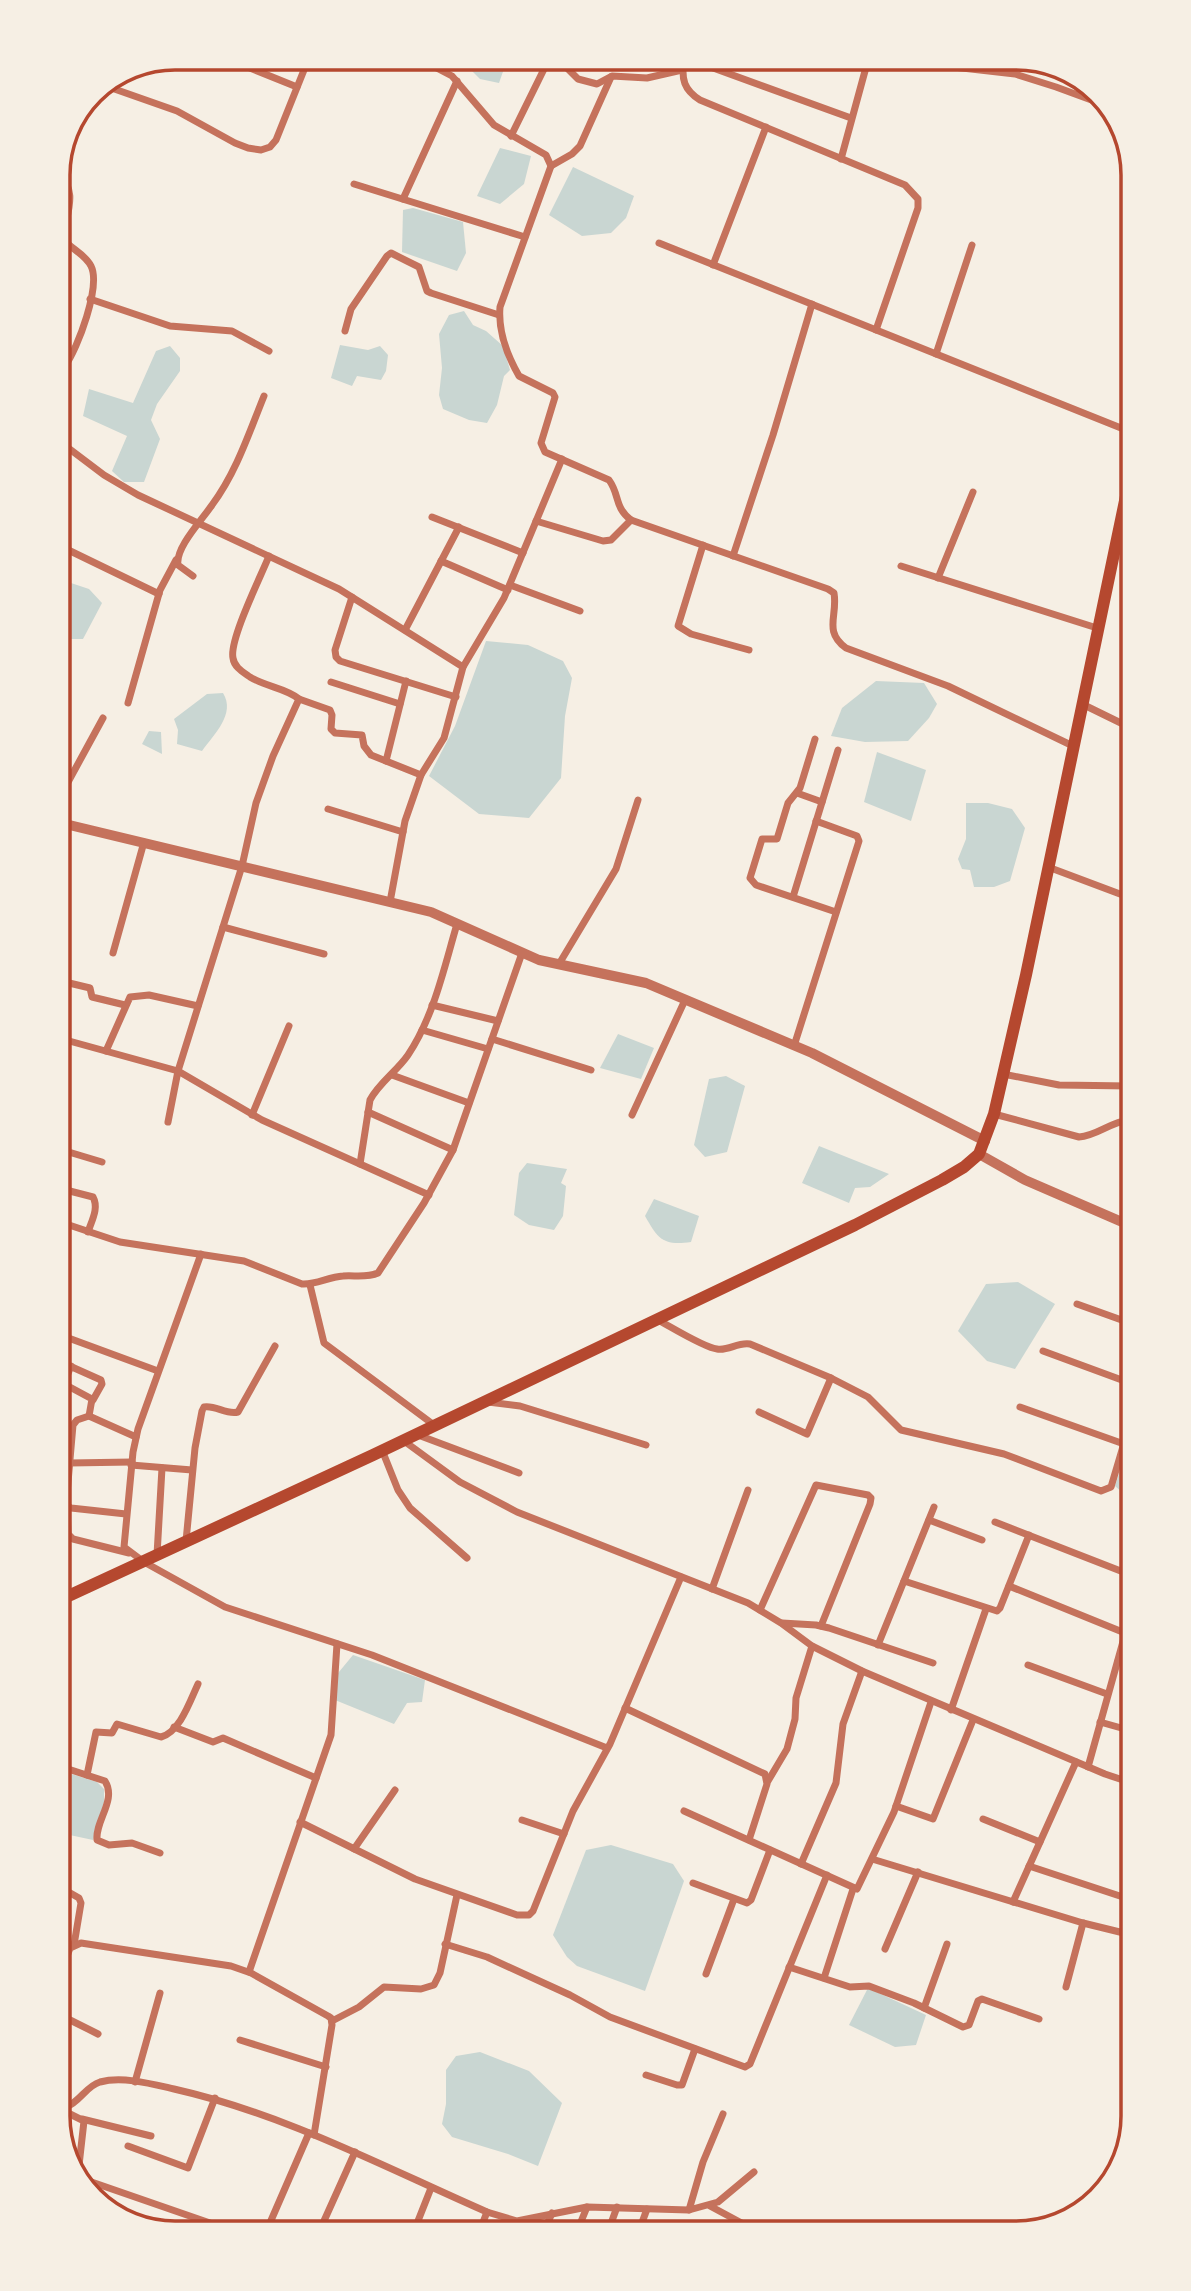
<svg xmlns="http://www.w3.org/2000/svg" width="1191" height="2291" font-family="'Public Sans',sans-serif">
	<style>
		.water { fill: #c9d6d2 }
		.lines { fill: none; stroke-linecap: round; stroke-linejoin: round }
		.minor { stroke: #c5725c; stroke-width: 7 }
		.tertiary { stroke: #c5725c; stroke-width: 10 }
		.primary { stroke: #b5482f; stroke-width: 12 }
		.rim { fill: none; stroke: #b5482f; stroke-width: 3.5 }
	</style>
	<rect width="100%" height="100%" fill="#f6efe4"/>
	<!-- water -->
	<g class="water">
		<polygon points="471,63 506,63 499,83 480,79 470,69"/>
		<polygon points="500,148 531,156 524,184 500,204 477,196"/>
		<polygon points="573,167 634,196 626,218 611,233 582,236 549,215"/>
		<polygon points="413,208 463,222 466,253 457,271 402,252 403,210"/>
		<polygon points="464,311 473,325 486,331 503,346 510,370 504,376 497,405 487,423 469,420 443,409 439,395 442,368 439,334 449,315"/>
		<polygon points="340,345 368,350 380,346 388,355 386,371 381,380 357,376 352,386 331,378"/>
		<polygon points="170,346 180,358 180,371 157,404 151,420 160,439 144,482 124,482 112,471 127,436 83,416 89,389 133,403 156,351"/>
		<polygon points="62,580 89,589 102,603 83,639 70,639 60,634 60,582"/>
		<polygon points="486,641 528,645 563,661 572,678 565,716 561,778 529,818 479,814 429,776 455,726"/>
		<polygon points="876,681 924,683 937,704 929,718 908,741 865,742 831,736 842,708"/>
		<path d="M223,693c13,21 -9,41 -21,58l-25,-7 1,-14 -4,-11 33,-25z"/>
		<polygon points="149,731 161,732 162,754 142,744"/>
		<polygon points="877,752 926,770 911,821 864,802"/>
		<polygon points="966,803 988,803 1012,809 1025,828 1010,881 994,887 974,887 970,870 962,869 958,859 966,839"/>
		<polygon points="618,1034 654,1048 641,1079 600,1068"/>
		<polygon points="726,1076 745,1086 727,1152 705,1157 694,1145 709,1079"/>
		<polygon points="819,1146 889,1174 870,1187 855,1188 849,1203 802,1183"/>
		<polygon points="527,1163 567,1169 561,1183 566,1186 563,1216 554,1230 529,1225 514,1215 519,1173"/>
		<path d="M654,1199l45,17 -8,26c-28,4 -33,-3 -46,-26z"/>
		<polygon points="1018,1282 1055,1304 1015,1369 987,1361 958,1331 986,1284"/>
		<polygon points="1130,1439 1131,1500 1115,1486"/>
		<polygon points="353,1655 425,1680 422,1702 407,1703 394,1724 335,1700 334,1678"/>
		<polygon points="65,1772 97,1782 104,1789 104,1802 93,1840 65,1834"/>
		<polygon points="611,1845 673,1864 684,1881 645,1991 577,1966 567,1957 553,1935 586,1850"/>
		<polygon points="868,1988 926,2015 916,2045 895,2047 849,2025"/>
		<polygon points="480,2052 529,2071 562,2103 538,2166 508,2154 452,2137 442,2124 446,2104 446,2070 456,2056"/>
	</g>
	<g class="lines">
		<!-- minor -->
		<g class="minor">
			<polyline points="883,59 1015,74 1056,87 1105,105"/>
			<path d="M684,61c-3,18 0,29 16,39l205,85 13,14v9l-42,122"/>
			<polyline points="694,61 851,118"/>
			<polyline points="561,62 578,79 597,84 612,76 647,78 682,70"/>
			<path d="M429,64l23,12 42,49 52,30 5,11 -51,141c-2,23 7,48 19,69l34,17 2,4 -14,46 4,9 64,28c11,15 5,27 22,40l197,69 6,4c4,23 -11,38 12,55l102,38 125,60"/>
			<polyline points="248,65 250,68 297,87"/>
			<polyline points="103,85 177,111 235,143 248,148 261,150 270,147 276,140 306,65"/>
			<polyline points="511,136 547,63"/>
			<polyline points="841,159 868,60"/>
			<polyline points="551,166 572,154 580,146 611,77"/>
			<path d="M58,174c22,17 7,42 5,65 8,10 22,15 28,27 10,20 -13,82 -26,100l-6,1"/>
			<polyline points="354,184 525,237"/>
			<polyline points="403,199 457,81"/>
			<polyline points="659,243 1126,430"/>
			<polyline points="713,265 766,127"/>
			<polyline points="90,299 170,326 232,331 269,351"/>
			<polyline points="345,331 351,309 387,256 391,253 419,267 427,291 431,293 499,315"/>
			<polyline points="936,354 972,245"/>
			<polyline points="59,441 104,475 138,495 339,589 463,667"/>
			<polyline points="432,517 523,553"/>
			<polyline points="536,521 603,541 611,540 631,520"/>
			<polyline points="703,545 678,626 691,634 749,650"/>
			<polyline points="60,546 159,594"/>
			<polyline points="733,556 773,435 812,304"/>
			<polyline points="441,561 508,590"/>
			<polyline points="901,566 1097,628"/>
			<path d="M193,576l-15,-11c-3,-17 24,-45 34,-60 24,-32 37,-72 52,-109"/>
			<polyline points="938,578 973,492"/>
			<polyline points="510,585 580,611"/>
			<polyline points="352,597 335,650 336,657 340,661 456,697"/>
			<polyline points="405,630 459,527"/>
			<polyline points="331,682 400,704"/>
			<polyline points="299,699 330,710 332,715 331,729 335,733 362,735 364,746 371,755 421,775"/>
			<polyline points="128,703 160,590 176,560"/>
			<polyline points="1082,704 1127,726"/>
			<polyline points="815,739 800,788 788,803 777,839 762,839 750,878 756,885 836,912"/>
			<polyline points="386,761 406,681"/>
			<polyline points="797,793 822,802"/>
			<polyline points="61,795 103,718"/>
			<polyline points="328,809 403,832"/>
			<polyline points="1048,867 1128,897"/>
			<polyline points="793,897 838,750"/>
			<polyline points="390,902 405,821 421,775 444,738 463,667 504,598 562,459"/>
			<polyline points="223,927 324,954"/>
			<polyline points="113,953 144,842"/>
			<polyline points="559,964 616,869 638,800"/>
			<polyline points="61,978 65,982 90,988 92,997 125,1005"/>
			<polyline points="432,1005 498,1021"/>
			<polyline points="422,1030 488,1049"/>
			<polyline points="62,1039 178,1071 262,1120 429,1195"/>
			<polyline points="492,1039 591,1070"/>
			<polyline points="794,1046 859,841 857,836 816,821"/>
			<polyline points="106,1051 130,997 149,995 198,1006"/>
			<polyline points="1003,1074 1059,1085 1129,1086"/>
			<polyline points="392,1075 469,1103"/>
			<polyline points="368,1112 453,1150"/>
			<path d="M994,1114l85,23c18,-1 31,-15 50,-17"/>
			<polyline points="252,1115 289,1026"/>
			<polyline points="632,1115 685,1000"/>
			<path d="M168,1122l10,-51 64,-205 14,-63 17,-47 26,-57c-13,-11 -33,-12 -49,-22 -7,-5 -16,-10 -17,-19 -4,-18 28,-82 36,-102"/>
			<polyline points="62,1150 102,1162"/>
			<path d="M360,1164l10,-64c9,-17 27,-29 38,-45 26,-39 36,-87 49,-131"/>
			<path d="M62,1189l31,8c6,11 -1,23 -5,35"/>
			<path d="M63,1223l57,19 124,19 58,23c14,1 26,-7 41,-8 11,-1 24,2 35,-3l46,-70 29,-53 69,-197"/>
			<polyline points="201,1254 138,1429 133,1452 124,1547 144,1562 225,1607 372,1655 607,1748"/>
			<polyline points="310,1285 324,1343 434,1425"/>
			<polyline points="1077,1304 1130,1323"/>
			<path d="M658,1320c13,7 47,28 59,29 12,2 20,-7 33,-5l81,34 37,19 33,33 103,24 97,37 10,-4 19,-64"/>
			<polyline points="63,1336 158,1371"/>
			<polyline points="1043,1351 1130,1383"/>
			<polyline points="63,1363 101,1380 102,1384 93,1400"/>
			<polyline points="71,1366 65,1381 66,1385 92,1399 89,1416 136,1437"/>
			<polyline points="488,1402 520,1406 646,1445"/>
			<polyline points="1020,1407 1124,1444"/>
			<polyline points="759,1412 807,1434 831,1378"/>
			<polyline points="89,1416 77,1420 73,1425 66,1505 71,1508 126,1514"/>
			<polyline points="418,1435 519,1473"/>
			<polyline points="404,1441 460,1482 517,1512 748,1603 781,1623 812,1646 862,1671 1105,1774 1132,1783"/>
			<polyline points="382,1450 398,1490 410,1508 467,1558"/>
			<polyline points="69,1463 132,1462"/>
			<polyline points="131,1465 192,1470"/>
			<polyline points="67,1507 68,1534 73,1539 129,1553"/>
			<polyline points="929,1520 982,1540"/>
			<polyline points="995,1522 1131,1575"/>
			<path d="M186,1541l9,-93 7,-37 2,-4c12,-2 22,8 34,5l37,-66"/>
			<polyline points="157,1555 162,1468"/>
			<polyline points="904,1581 997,1611 1000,1608 1029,1535"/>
			<polyline points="1009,1586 1125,1633"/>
			<polyline points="712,1589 748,1490"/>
			<polyline points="760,1610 816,1485 868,1495 871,1498 870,1504 821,1626"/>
			<polyline points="782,1623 816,1625 829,1628 933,1663"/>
			<polyline points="878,1645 934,1507"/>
			<polyline points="1118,1661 1131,1665"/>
			<polyline points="1028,1665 1107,1694"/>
			<polyline points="625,1708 765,1774 767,1784 749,1840"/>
			<polyline points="951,1710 986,1609"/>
			<polyline points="1100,1722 1132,1731"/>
			<polyline points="174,1727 213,1742 223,1738 316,1778"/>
			<polyline points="1088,1767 1131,1613"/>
			<path d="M65,1768l40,13c12,19 -10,40 -8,59l12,5 23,-2 28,10"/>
			<path d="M87,1775l9,-43 16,1 5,-9 44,13c19,-5 29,-36 37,-53"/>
			<polyline points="768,1781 787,1749 795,1719 796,1698 812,1646"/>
			<polyline points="896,1806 933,1819 973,1720"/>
			<polyline points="684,1811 857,1889 894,1812 931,1702"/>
			<polyline points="983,1819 1040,1842"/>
			<polyline points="522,1820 564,1834"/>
			<polyline points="300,1822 415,1879 517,1915 529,1915 533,1911 573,1811 610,1744 681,1577"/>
			<polyline points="354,1849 395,1790"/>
			<polyline points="872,1859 1083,1923 1132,1935"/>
			<polyline points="801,1864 836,1783 843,1724 862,1671"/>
			<polyline points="1029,1866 1132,1900"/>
			<polyline points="693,1883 747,1903 751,1900 770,1850"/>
			<polyline points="65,1890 79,1898 81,1903 74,1945"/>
			<polyline points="1013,1902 1076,1762"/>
			<polyline points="445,1944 487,1957 570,1995 610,2017 745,2067 750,2064 827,1875"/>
			<polyline points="885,1949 918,1872"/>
			<polyline points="66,1959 70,1948 81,1943 231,1966 251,1973 328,2016 331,2018 332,2025 314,2135"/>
			<polyline points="789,1967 850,1987 869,1986 914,2003 963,2027 969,2025 978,2001 982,1999 1039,2019"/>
			<polyline points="249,1972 331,1735 337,1644"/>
			<polyline points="706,1974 734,1899"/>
			<polyline points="824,1978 853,1889"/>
			<polyline points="1066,1987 1083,1923"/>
			<polyline points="924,2008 947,1944"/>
			<polyline points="66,2018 98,2034"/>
			<polyline points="332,2021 359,2007 384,1987 421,1989 434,1985 440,1973 457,1895"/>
			<polyline points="240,2040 326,2067"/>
			<polyline points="646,2075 677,2085 682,2085 695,2049"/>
			<polyline points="135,2082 160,1993"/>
			<path d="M66,2107c14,-5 20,-21 34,-25 23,-6 52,2 74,7 111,25 210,78 313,123l30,9 70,-14 102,3 29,-8 36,-30"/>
			<polyline points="66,2112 84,2121 78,2174 80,2178 210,2223"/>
			<polyline points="82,2119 151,2136"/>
			<polyline points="128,2146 188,2168 215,2098"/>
			<polyline points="710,2206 749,2227"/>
			<polyline points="689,2210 703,2162 723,2114"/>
			<polyline points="269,2224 289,2232"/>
			<polyline points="640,2228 647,2209"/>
			<polyline points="545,2229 552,2213"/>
			<polyline points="578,2229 587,2207"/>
			<polyline points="609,2229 617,2207"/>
			<polyline points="480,2230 487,2212"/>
			<polyline points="414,2231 431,2188"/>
			<polyline points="266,2232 309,2133"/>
			<polyline points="319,2232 355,2152"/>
		</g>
		<!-- tertiary -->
		<g class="tertiary">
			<polyline points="61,823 431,912 539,960 646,983 812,1053 985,1141"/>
			<polyline points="979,1154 1025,1180 1129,1225"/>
		</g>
		<!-- primary -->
		<polyline class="primary" points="64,1598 373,1455 855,1225 942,1180 964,1167 979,1154 994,1114 1026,975 1126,496"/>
	</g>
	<!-- crop -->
	<path d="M0 0H1191V2291H0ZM175 70H1016A105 105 0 0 1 1121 175V2116A105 105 0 0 1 1016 2221H175A105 105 0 0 1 70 2116V175A105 105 0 0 1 175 70Z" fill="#f6efe4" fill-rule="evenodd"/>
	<path class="rim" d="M175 70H1016A105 105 0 0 1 1121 175V2116A105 105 0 0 1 1016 2221H175A105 105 0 0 1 70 2116V175A105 105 0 0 1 175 70Z"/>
</svg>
